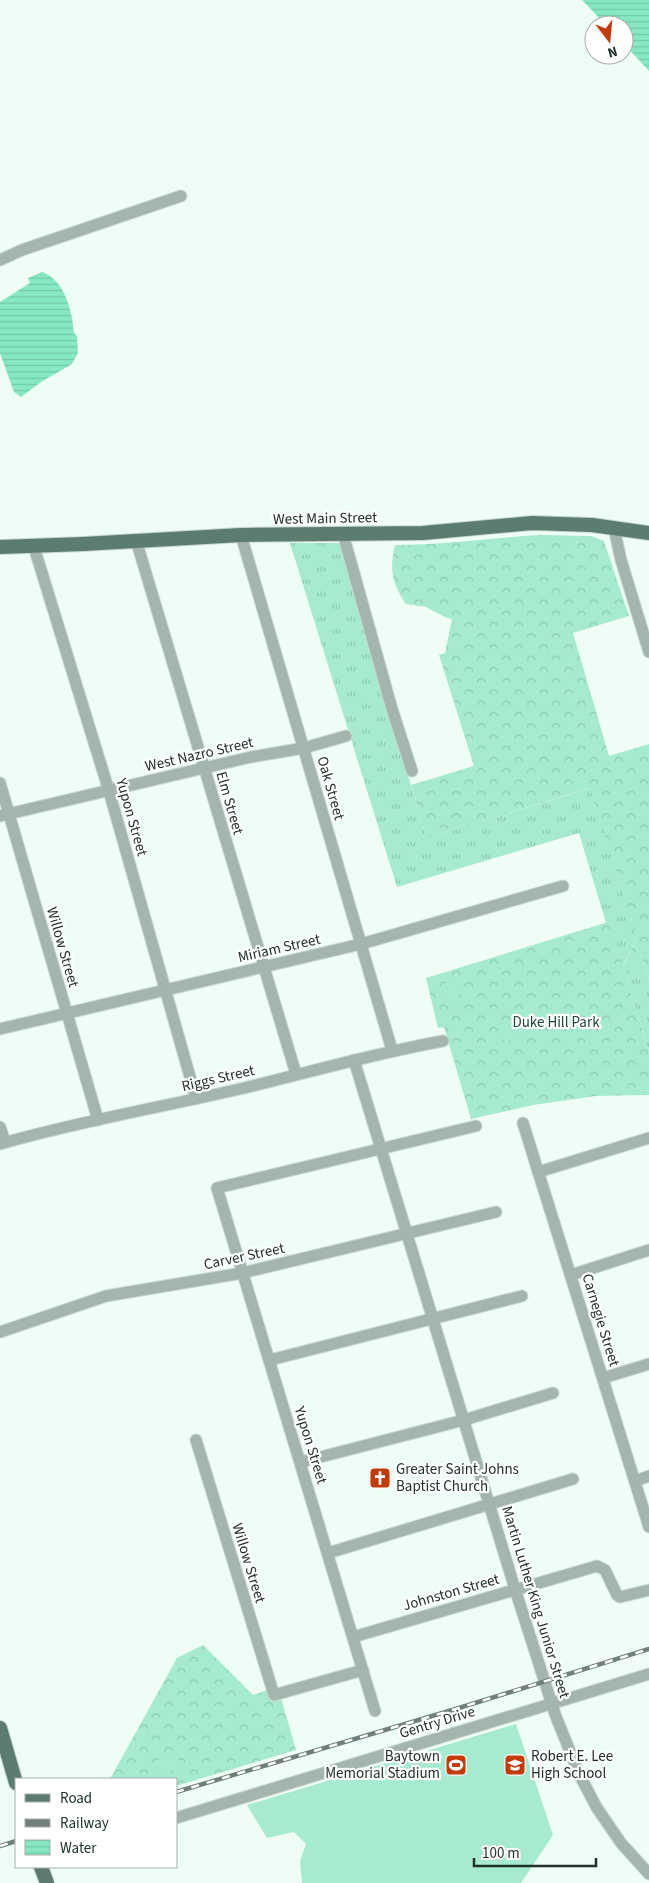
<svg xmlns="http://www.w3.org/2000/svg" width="649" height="1883" font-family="'Source Sans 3',sans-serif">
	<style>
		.grass { fill: url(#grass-tufts) }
		.forest { fill: url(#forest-crowns) }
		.garden { fill: #a6eacf }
		.water { fill: url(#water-rules) }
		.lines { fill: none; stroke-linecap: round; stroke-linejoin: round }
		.minor-casing { stroke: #c9d9d2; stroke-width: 13 }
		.major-casing { stroke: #c9d9d2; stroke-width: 16 }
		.minor { stroke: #a4b5ae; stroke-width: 11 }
		.major { stroke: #5c7c6f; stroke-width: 14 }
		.rail-casing { stroke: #70817a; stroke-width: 4.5 }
		.rail { stroke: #fff; stroke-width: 2.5; stroke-dasharray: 8; stroke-linecap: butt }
		.labels { text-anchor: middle; stroke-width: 4.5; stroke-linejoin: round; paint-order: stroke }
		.street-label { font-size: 15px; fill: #21322b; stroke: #fff }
		.park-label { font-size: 15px; fill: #1d4839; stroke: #fff }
		.poi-label { font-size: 15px; fill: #21322b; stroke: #fff; text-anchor: start }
	</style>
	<defs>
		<pattern id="grass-tufts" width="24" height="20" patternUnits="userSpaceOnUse" patternTransform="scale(1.25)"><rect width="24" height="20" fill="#a6eacf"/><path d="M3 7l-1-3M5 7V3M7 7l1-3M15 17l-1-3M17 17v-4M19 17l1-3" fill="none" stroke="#8fc9b2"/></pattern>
		<pattern id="forest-crowns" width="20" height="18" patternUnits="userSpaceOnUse" patternTransform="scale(1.25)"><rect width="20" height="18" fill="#a6eacf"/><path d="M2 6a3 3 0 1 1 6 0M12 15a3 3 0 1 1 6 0" fill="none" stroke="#8fc9b2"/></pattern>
		<pattern id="water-rules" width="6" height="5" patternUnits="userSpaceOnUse" patternTransform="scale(1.25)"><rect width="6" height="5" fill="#86e9c4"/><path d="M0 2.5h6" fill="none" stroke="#73c8a9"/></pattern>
	</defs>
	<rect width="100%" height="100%" fill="#eefef7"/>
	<!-- grass -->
	<g class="grass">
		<polygon points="290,543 342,543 426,838 591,788 637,938 622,967 608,923 606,923 579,833 397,887"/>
		<polygon points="641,955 649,980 649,1051 626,978"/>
	</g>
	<!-- forest -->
	<g class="forest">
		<path d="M540,535l51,1 13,5 25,75 -56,17 36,123 40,-12v236l-8,-25 -15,23 23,73v44l-53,1 -63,9 -62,14 -27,-92 -6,1 -12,-50 182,-56 15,44 14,-28 -47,-150 -164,50 -15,-53 63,-19 -35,-111 6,-2 7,-34 -7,-2 -19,-10 -20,-3c-14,-20 -17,-35 -11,-59 48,0 96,-7 145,-10z"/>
		<polygon points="203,1645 253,1695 267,1690 281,1698 296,1750 176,1786 176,1779 110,1779 177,1658"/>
	</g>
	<!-- garden -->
	<g class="garden">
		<polygon points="455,981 461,1003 446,1006 441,984"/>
		<polygon points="524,1018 529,1035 504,1042 500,1024"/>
		<polygon points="516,1724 553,1835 521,1883 302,1883 300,1861 306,1844 294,1832 267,1838 247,1805"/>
		<polygon points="177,1754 181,1768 160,1775 156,1761"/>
	</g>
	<!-- water -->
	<g class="water">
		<polygon points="582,0 649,0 649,71 624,44 624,25 606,25"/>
		<path d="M42,272c23,8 30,39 32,61l3,3 1,17 -6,11 -31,18 -20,15 -7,-5 -14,-39v-51l30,-19 -2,-5z"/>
	</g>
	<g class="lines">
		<!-- minor casing -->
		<g class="minor-casing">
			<g id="minor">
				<polyline points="0,260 22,250 181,196"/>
				<polyline points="614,528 621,560 649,652"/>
				<polyline points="343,534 392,709 412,771"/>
				<polyline points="241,535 392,1050"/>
				<polyline points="136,540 296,1074"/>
				<polyline points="34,547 109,791 196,1098"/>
				<polyline points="0,783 98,1120"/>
				<polyline points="0,816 251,757 304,748 346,736"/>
				<polyline points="0,1029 361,944 563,886"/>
				<polyline points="354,1060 515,1589 555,1714 579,1774 597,1808 621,1843 649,1874"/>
				<polyline points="523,1123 649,1527"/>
				<polyline points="0,1127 5,1142"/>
				<path d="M0,1144c80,-23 163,-37 244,-56 66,-16 132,-35 199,-47"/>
				<polyline points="538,1172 649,1138"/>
				<polyline points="571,1275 649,1250"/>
				<polyline points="0,1332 106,1296 242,1273 496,1212"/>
				<polyline points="270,1360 522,1296"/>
				<polyline points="603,1378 649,1364"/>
				<polyline points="196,1440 274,1695 363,1670"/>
				<polyline points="301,1462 464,1420 553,1393"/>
				<polyline points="635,1481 649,1476"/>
				<polyline points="328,1553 573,1479"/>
				<polyline points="353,1637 597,1566 605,1570 617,1595 620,1597 649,1590"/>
				<polyline points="375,1711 217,1188 476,1126"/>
				<polyline points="176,1818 649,1674"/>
			</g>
		</g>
		<!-- major casing -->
		<g class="major-casing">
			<g id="major">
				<polyline points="0,547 83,544 241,535 423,533 532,523 592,525 649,533"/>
				<polyline points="0,1728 16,1783"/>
				<polyline points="41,1867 47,1883"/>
			</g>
		</g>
		<!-- minor -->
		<use href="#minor" class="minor"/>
		<!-- major -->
		<use href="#major" class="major"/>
		<!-- rail casing -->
		<g class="rail-casing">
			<g id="rail">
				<polyline points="176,1792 459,1708 649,1649"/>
				<polyline points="0,1846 16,1841"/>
			</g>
		</g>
		<!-- rail -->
		<use href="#rail" class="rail"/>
	</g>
	<!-- icons -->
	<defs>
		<g id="church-square" transform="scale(1.125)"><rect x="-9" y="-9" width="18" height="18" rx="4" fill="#c33b09" stroke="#fff"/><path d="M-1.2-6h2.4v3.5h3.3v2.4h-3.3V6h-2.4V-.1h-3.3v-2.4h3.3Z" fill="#fff"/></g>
		<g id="stadium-square" transform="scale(1.125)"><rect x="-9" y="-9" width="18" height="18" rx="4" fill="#c33b09" stroke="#fff"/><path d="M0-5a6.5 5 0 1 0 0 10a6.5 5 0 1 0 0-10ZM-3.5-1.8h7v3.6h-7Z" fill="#fff"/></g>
		<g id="school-square" transform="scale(1.125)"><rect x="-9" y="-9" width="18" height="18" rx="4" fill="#c33b09" stroke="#fff"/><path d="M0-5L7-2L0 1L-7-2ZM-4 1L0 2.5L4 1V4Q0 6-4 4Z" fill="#fff"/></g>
	</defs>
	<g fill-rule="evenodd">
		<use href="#church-square" x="380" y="1478"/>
		<use href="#stadium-square" x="456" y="1765"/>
		<use href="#school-square" x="515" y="1765"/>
	</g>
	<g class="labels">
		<!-- street labels -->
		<g class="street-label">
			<text transform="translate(325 518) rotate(-1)" y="5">West Main Street</text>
			<text transform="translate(199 754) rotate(-13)" y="5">West Nazro Street</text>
			<text transform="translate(331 788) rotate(74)" y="5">Oak Street</text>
			<text transform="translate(230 803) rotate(74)" y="5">Elm Street</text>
			<text transform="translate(132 817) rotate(74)" y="5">Yupon Street</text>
			<text transform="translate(63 947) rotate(74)" y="5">Willow Street</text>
			<text transform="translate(279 948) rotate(-13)" y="5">Miriam Street</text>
			<text transform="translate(218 1078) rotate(-13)" y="5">Riggs Street</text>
			<text transform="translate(244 1256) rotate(-12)" y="5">Carver Street</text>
			<text transform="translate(601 1320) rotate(73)" y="5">Carnegie Street</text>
			<text transform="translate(311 1445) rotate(73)" y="5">Yupon Street</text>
			<text transform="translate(249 1563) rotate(73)" y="5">Willow Street</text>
			<text transform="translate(451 1592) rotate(-16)" y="5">Johnston Street</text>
			<text transform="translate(536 1602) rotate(73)" y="5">Martin Luther King Junior Street</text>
			<text transform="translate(437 1722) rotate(-17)" y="5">Gentry Drive</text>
		</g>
		<!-- park labels -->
		<g class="park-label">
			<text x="556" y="1027">Duke Hill Park</text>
		</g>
		<!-- poi labels -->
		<g class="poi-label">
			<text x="396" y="1474">Greater Saint Johns<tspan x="396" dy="17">Baptist Church</tspan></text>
			<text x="440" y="1761" text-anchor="end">Baytown<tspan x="440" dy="17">Memorial Stadium</tspan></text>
			<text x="531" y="1761">Robert E. Lee<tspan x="531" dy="17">High School</tspan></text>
		</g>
	</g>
	<!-- legend -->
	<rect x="15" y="1778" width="162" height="90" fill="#ffffff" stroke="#a6adaa"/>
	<rect x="25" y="1794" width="25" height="8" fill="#5c7c6f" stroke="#a6adaa"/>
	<text x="60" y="1803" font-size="15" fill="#21322b">Road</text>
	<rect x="25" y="1819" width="25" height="8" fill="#70817a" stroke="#a6adaa"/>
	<text x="60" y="1828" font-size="15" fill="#21322b">Railway</text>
	<rect x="25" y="1840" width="25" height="15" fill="url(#water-rules)" stroke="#a6adaa"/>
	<text x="60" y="1853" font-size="15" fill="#21322b">Water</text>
	<!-- north arrow -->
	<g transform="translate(609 40) rotate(164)"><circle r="24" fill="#ffffff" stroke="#a6adaa"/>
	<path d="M0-4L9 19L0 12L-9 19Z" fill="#c33b09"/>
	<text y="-8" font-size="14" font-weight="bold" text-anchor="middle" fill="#21322b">N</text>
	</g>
	<!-- scale -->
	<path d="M474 1858v8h122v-8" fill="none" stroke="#21322b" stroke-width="2.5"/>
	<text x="482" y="1858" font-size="15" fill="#21322b" stroke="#ffffff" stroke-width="4" paint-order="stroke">100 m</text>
</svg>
